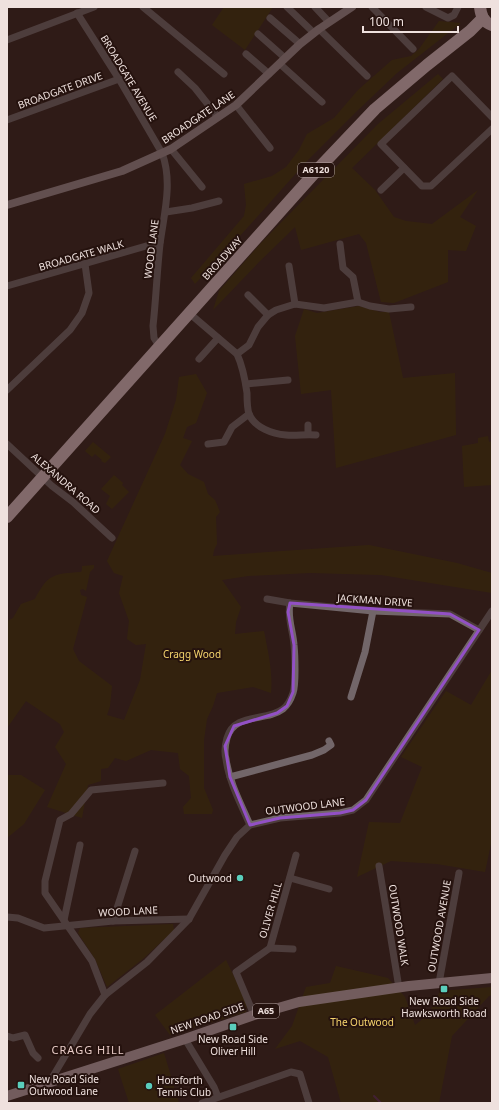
<svg xmlns="http://www.w3.org/2000/svg" width="499" height="1110" font-family="'Noto Sans',sans-serif">
	<style>
		.green { fill: #392c03 }
		.lines { fill: none; stroke-linecap: round; stroke-linejoin: round }
		.stream { stroke: #5a2755; stroke-width: 2 }
		.street { stroke: #726669; stroke-width: 7 }
		.secondary { stroke: #a08e92; stroke-width: 8 }
		.primary { stroke: #c3acb2; stroke-width: 10 }
		.highway { stroke: #e4c8cf; stroke-width: 12 }
		.marked { fill: none; stroke: #9250c5; stroke-width: 3; stroke-linejoin: round }
		.poi-dot { fill: #5acebc; stroke: #25120e; stroke-width: 1.5 }
		.labels { text-anchor: middle; stroke-width: 4; stroke-linejoin: round; paint-order: stroke }
		.shield { fill: #25120e; stroke: #b2a3a0; stroke-width: 1 }
		.shield-label { font-size: 9px; font-weight: bold; fill: #efe1de }
		.street-label { font-size: 10px; fill: #efe1de; stroke: #25120e }
		.park-label { font-size: 10px; fill: #f6d46d; stroke: #25120e }
		.poi-label { font-size: 10px; fill: #efe1de; stroke: #25120e }
		.neighbourhood-label { font-size: 11px; letter-spacing: 1px; fill: #e7cbc6; stroke: #25120e }
	</style>
	<rect width="100%" height="100%" fill="#2f1b17"/>
	<!-- green -->
	<g class="green">
		<polygon points="224,7 273,7 245,50 212,25"/>
		<polygon points="439,21 461,23 397,73 357,111 307,161 239,237 195,284 191,278 244,216 246,205 244,184 272,176 286,167 299,150 307,134 334,118 358,90 392,60 411,56 419,49"/>
		<polygon points="438,74 443,79 352,168 375,190 394,217 406,221 432,224 478,190 460,217 476,226 466,251 448,250 448,282 394,303 381,302 366,243 359,234 301,250 295,227 259,262 213,310 219,291 260,244 378,124"/>
		<polygon points="359,306 380,312 389,312 403,378 455,373 456,435 336,468 331,390 301,394 295,336 304,309 317,313"/>
		<path d="M196,374l11,19 -11,30 -9,4 -4,11 9,3 -12,24 8,9 16,8 4,12 7,6 5,12 -4,5 1,27 -3,6 -1,6 156,-11 88,18 35,10v20l-111,-18 -71,-2 -62,3 -26,4 19,27 -5,15 -1,12 29,-3c4,21 9,41 7,62l-18,-6 -36,6 -4,13 -6,13 -3,21v48l9,22 -1,4h-28l-1,-7 8,-9 -2,-22 -9,-7 -2,-16 -27,-3 -25,11 -11,-3 -7,10 -7,1v12l-13,4 -6,33 -35,-11 19,-43 -11,-17 9,-15 -4,-8 -34,-23 -19,27v-107l6,-3 8,-14 14,-5c13,-25 18,-25 46,-27l1,-2v-4l12,-1v3l-4,4 -4,19 -3,-2 -3,1 1,5 6,2 -14,52 6,12 33,25 -2,20 -3,9 17,5 16,-40 6,-36 -10,1 -9,-6 2,-18 -10,-28 4,-17 -9,-3 -7,-12 58,-127 11,-34 3,-23z"/>
		<polygon points="488,436 489,442 492,441 492,485 464,487 462,446 478,443 478,438"/>
		<polygon points="93,442 111,457 105,463 101,461 102,460 95,454 92,457 85,451"/>
		<polygon points="114,475 123,483 122,485 129,492 112,509 106,504 110,496 101,489"/>
		<polygon points="492,670 492,839 485,872 437,864 391,861 357,877 369,822 400,823 422,767 401,757 446,691 471,705"/>
		<polygon points="7,775 21,775 45,790 24,824 7,838"/>
		<polygon points="173,924 174,930 144,958 107,987 95,959 78,933 80,928"/>
		<polygon points="226,960 247,1003 246,1012 170,1035 155,1015"/>
		<polygon points="336,966 388,978 405,997 415,1025 428,1015 440,991 492,987 492,995 489,996 452,1036 439,1103 341,1103 328,1057 300,1041 275,1049 292,1026 306,987 330,983"/>
		<polygon points="164,1053 179,1103 129,1103 118,1069"/>
	</g>
	<g class="lines">
		<!-- stream -->
		<polyline class="stream" points="374,1096 381,1103"/>
		<!-- street -->
		<g class="street">
			<polyline points="143,7 224,74"/>
			<polyline points="287,7 314,33"/>
			<polyline points="315,7 329,22"/>
			<polyline points="372,7 413,49"/>
			<polyline points="426,7 448,18 454,15 458,7"/>
			<path d="M77,13l42,66 43,74c11,29 2,61 -2,91 -3,27 -4,55 -7,82l1,12 5,8"/>
			<polyline points="270,18 300,44"/>
			<polyline points="319,29 367,76"/>
			<polyline points="258,34 285,58"/>
			<polyline points="7,40 94,7"/>
			<polyline points="246,54 269,74"/>
			<polyline points="280,64 322,102"/>
			<polyline points="178,72 195,88 218,117"/>
			<polyline points="236,105 270,148"/>
			<polyline points="492,117 452,76 381,144 422,186 431,186 492,129"/>
			<polyline points="7,120 119,79"/>
			<polyline points="171,149 202,187"/>
			<polyline points="381,190 404,168"/>
			<polyline points="166,212 192,208 219,201"/>
			<polyline points="289,266 295,304"/>
			<polyline points="7,286 160,242"/>
			<polyline points="248,295 268,315"/>
			<polyline points="358,302 370,306 389,309 411,307"/>
			<path d="M189,313l48,41c6,13 8,25 10,39 0,7 0,15 2,21 6,14 24,20 37,21 10,1 20,-1 30,0"/>
			<polyline points="237,354 249,345 258,327 268,315 276,310 295,304 324,308 358,302 353,277 343,268 340,244"/>
			<polyline points="199,359 218,338"/>
			<polyline points="246,384 288,380"/>
			<polyline points="7,390 70,330 82,313 89,293 85,264"/>
			<polyline points="308,425 308,434"/>
			<polyline points="7,444 52,486 73,502 112,538"/>
			<polyline points="208,444 224,442 232,427 249,414"/>
			<polyline points="267,599 290,603 373,611 450,614 479,630"/>
			<polyline points="351,697 365,652 373,611"/>
			<polyline points="230,777 312,755 324,750 331,745 329,741"/>
			<path d="M250,825c-9,-21 -21,-43 -24,-66 -2,-7 -1,-14 1,-21 7,-26 39,-16 56,-29 5,-4 8,-10 10,-16 3,-9 2,-38 1,-48 -1,-15 -7,-27 -4,-42"/>
			<polyline points="379,866 399,988"/>
			<polyline points="290,878 329,889"/>
			<polyline points="7,917 18,918 44,928 113,921 189,919"/>
			<polyline points="64,920 80,845"/>
			<polyline points="113,921 135,851"/>
			<polyline points="270,948 293,949"/>
			<polyline points="439,983 459,873"/>
			<polyline points="105,995 92,961 45,893 45,881 60,820 71,814 91,790 163,783"/>
			<polyline points="254,1015 236,972 270,948 296,855"/>
			<polyline points="7,1036 13,1038 25,1035 33,1053 38,1058"/>
			<polyline points="185,1039 214,1087 218,1097"/>
			<polyline points="49,1083 90,1014 105,995 147,962 189,919 225,855 237,837 250,825 280,818 340,813 353,810 366,800 492,611"/>
			<polyline points="202,1103 291,1072 300,1074 309,1103"/>
		</g>
		<!-- secondary -->
		<polyline class="secondary" points="7,205 122,171 171,149 236,105 300,44 319,29 352,7"/>
		<!-- primary -->
		<polyline class="primary" points="7,1096 185,1039 254,1015 299,1002 409,986 492,978"/>
		<!-- highway -->
		<g class="highway">
			<path d="M480,7c1,8 3,15 12,18"/>
			<polyline points="7,517 319,168 375,109 427,65 470,31 483,18"/>
		</g>
	</g>
	<!-- marked area -->
	<path d="M0 0H499V1110H0ZM290,603l160,11 29,16 -113,170 -13,10 -13,3 -60,5 -30,7 -20,-48 -5,-31 9,-20 43,-13 10,-7 6,-14 1,-47 -6,-33z" fill="#2f1b17" fill-opacity=".55" fill-rule="evenodd"/>
	<path class="marked" d="M290,603l160,11 29,16 -113,170 -13,10 -13,3 -60,5 -30,7 -20,-48 -5,-31 9,-20 43,-13 10,-7 6,-14 1,-47 -6,-33z"/>
	<!-- markers -->
	<g class="poi-dot">
		<circle cx="240" cy="878" r="4"/>
		<rect x="440" y="985" width="8" height="8" rx="2"/>
		<rect x="229" y="1023" width="8" height="8" rx="2"/>
		<rect x="17" y="1081" width="8" height="8" rx="2"/>
		<circle cx="149" cy="1086" r="4"/>
	</g>
	<g class="labels">
		<!-- shield labels -->
		<g class="shield">
			<rect x="298" y="163" width="36" height="14" rx="3"/>
			<rect x="253" y="1004" width="26" height="14" rx="3"/>
		</g>
		<g class="shield-label">
			<text x="316" y="173">A6120</text>
			<text x="266" y="1014">A65</text>
		</g>
		<!-- street labels -->
		<g class="street-label">
			<text transform="translate(129 78) rotate(59)" y="4">BROADGATE AVENUE</text>
			<text transform="translate(60 90) rotate(-20)" y="4">BROADGATE DRIVE</text>
			<text transform="translate(198 117) rotate(-34)" y="4">BROADGATE LANE</text>
			<text transform="translate(151 249) rotate(-83)" y="4">WOOD LANE</text>
			<text transform="translate(81 255) rotate(-16)" y="4">BROADGATE WALK</text>
			<text transform="translate(222 258) rotate(-48)" y="4">BROADWAY</text>
			<text transform="translate(66 483) rotate(41)" y="4">ALEXANDRA ROAD</text>
			<text transform="translate(375 600) rotate(4)" y="4">JACKMAN DRIVE</text>
			<text transform="translate(305 806) rotate(-7)" y="4">OUTWOOD LANE</text>
			<text transform="translate(270 910) rotate(-74)" y="4">OLIVER HILL</text>
			<text transform="translate(128 911) rotate(-3)" y="4">WOOD LANE</text>
			<text transform="translate(399 925) rotate(81)" y="4">OUTWOOD WALK</text>
			<text transform="translate(439 926) rotate(-80)" y="4">OUTWOOD AVENUE</text>
			<text transform="translate(207 1018) rotate(-19)" y="4">NEW ROAD SIDE</text>
		</g>
		<!-- park labels -->
		<g class="park-label">
			<text x="192" y="658">Cragg Wood</text>
			<text x="362" y="1026">The Outwood</text>
		</g>
		<!-- poi labels -->
		<g class="poi-label">
			<text x="232" y="882" text-anchor="end">Outwood</text>
			<text x="444" y="1005">New Road Side<tspan x="444" dy="12">Hawksworth Road</tspan></text>
			<text x="233" y="1043">New Road Side<tspan x="233" dy="12">Oliver Hill</tspan></text>
			<text x="29" y="1083" text-anchor="start">New Road Side<tspan x="29" dy="12">Outwood Lane</tspan></text>
			<text x="157" y="1084" text-anchor="start">Horsforth<tspan x="157" dy="12">Tennis Club</tspan></text>
		</g>
		<!-- neighbourhood labels -->
		<g class="neighbourhood-label">
			<text x="88" y="1054">CRAGG HILL</text>
		</g>
	</g>
	<!-- border -->
	<rect width="499" height="1110" fill="none" stroke="#efe1de" stroke-width="16"/>
	<!-- scale -->
	<path d="M363 26v6h95v-6" fill="none" stroke="#efe1de" stroke-width="2"/>
	<text x="369" y="26" font-size="12" fill="#efe1de" stroke="#25120e" stroke-width="3" paint-order="stroke">100 m</text>
</svg>
